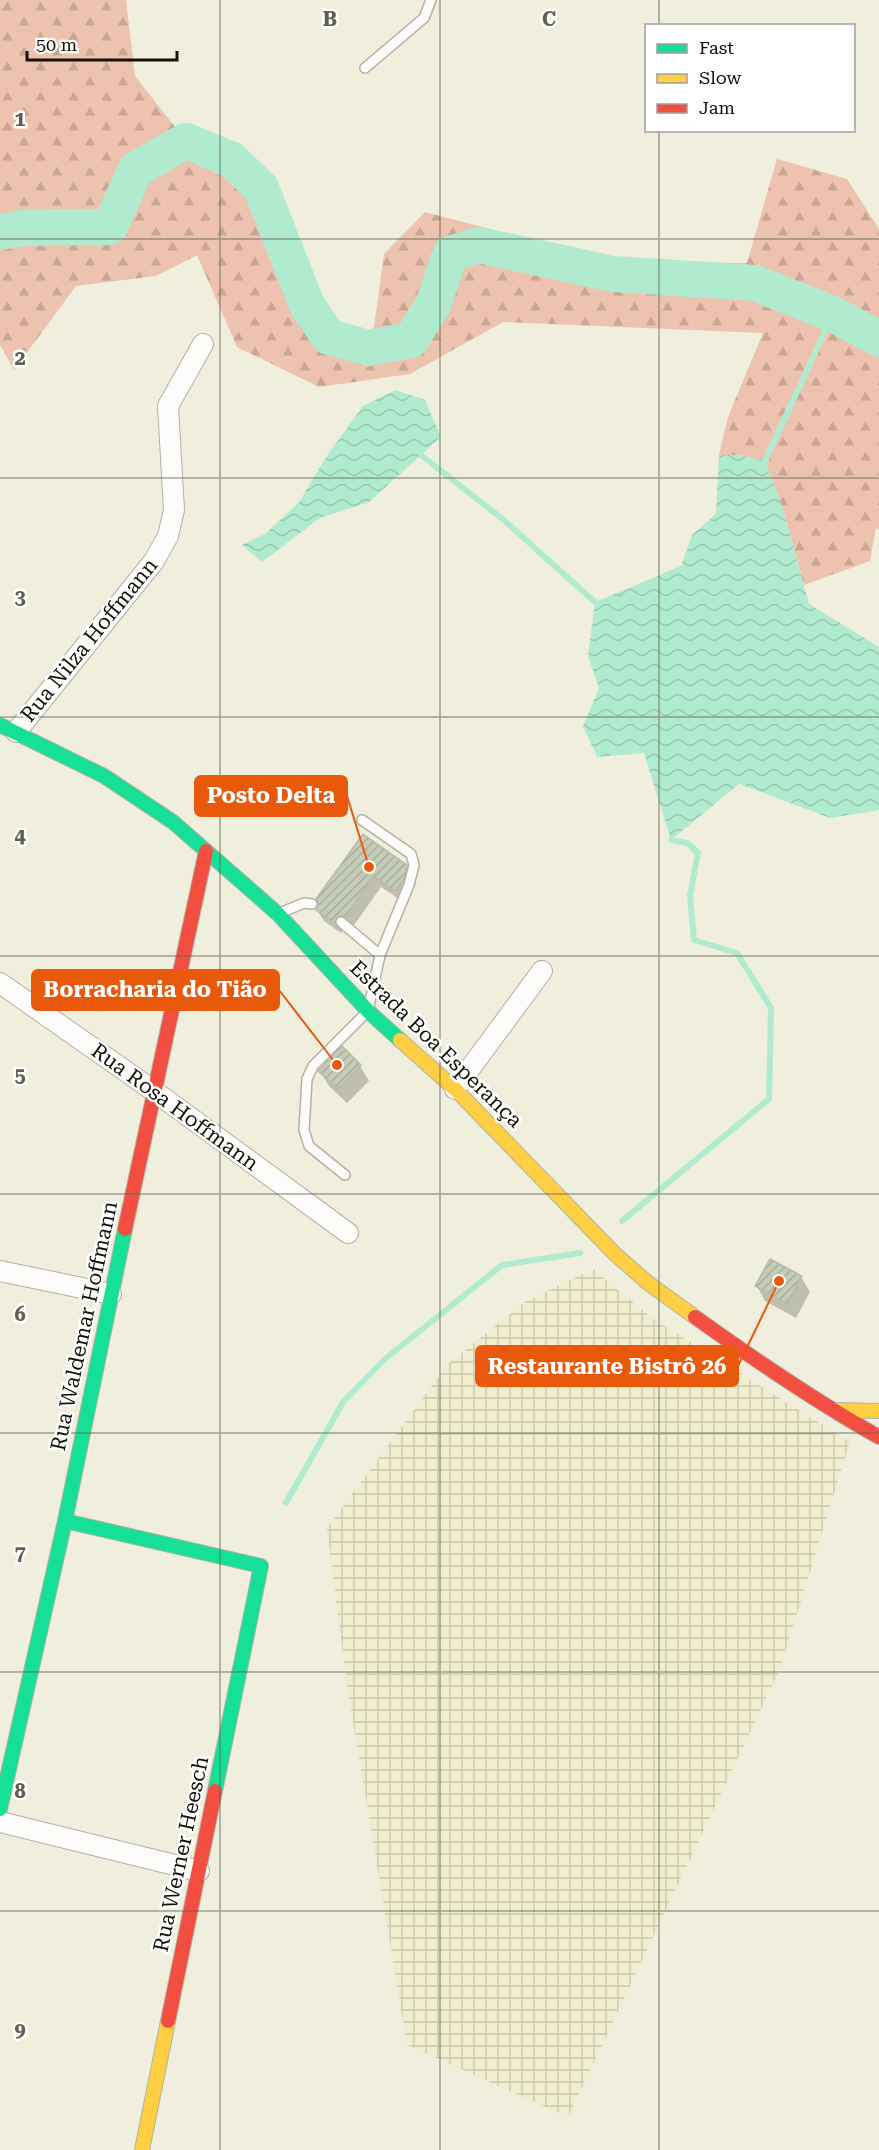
<svg xmlns="http://www.w3.org/2000/svg" width="879" height="2150" font-family="'Roboto Serif',serif">
	<style>
		.industrial { fill: url(#industrial-grid) }
		.forest { fill: url(#forest-firs) }
		.water { fill: url(#water-waves) }
		.shadow { fill: #0003 }
		.lines { fill: none; stroke-linecap: round; stroke-linejoin: round }
		.stream { stroke: #b0ebd0; stroke-width: 6 }
		.river { stroke: #b0ebd0; stroke-width: 36 }
		.building { fill: url(#building-hatch); stroke: #b7baad; stroke-width: 1.5 }
		.lane-casing { stroke: #b2b1a3; stroke-width: 12 }
		.street-casing { stroke: #b2b1a3; stroke-width: 22 }
		.fast-casing { stroke: #b2b1a3; stroke-width: 16 }
		.slow-casing { stroke: #b2b1a3; stroke-width: 16 }
		.jam-casing { stroke: #b2b1a3; stroke-width: 16 }
		.lane { stroke: #fdfcfa; stroke-width: 9 }
		.street { stroke: #fdfcfa; stroke-width: 20 }
		.fast { stroke: #16e098; stroke-width: 14 }
		.slow { stroke: #ffcf43; stroke-width: 14 }
		.jam { stroke: #f24e42; stroke-width: 14 }
		.grid { fill: none; stroke: #605f52; stroke-width: 1.5; stroke-opacity: 0.55 }
		.labels { text-anchor: middle; stroke-width: 5; stroke-linejoin: round; paint-order: stroke }
		.street-label { font-size: 21px; fill: #131207; stroke: #fff }
		.grid-label { font-size: 20px; text-anchor: middle; font-weight: bold; fill: #605f52; stroke: #fff; stroke-width: 5; stroke-linejoin: round; paint-order: stroke }
		.leader { fill: none; stroke: #e8590c; stroke-width: 2 }
		.callout-dot { fill: #e8590c; stroke: #fff; stroke-width: 2 }
		.callout { fill: #e8590c; stroke: #e8590c; stroke-width: 2 }
		.callout-label { font-size: 22px; text-anchor: middle; font-weight: bold; fill: #fff }
	</style>
	<defs>
		<pattern id="industrial-grid" width="8" height="8" patternUnits="userSpaceOnUse" patternTransform="scale(1.5)"><rect width="8" height="8" fill="#f1edcf"/><path d="M0 4h8M4 0v8" fill="none" stroke="#cecab0"/></pattern>
		<pattern id="forest-firs" width="22" height="20" patternUnits="userSpaceOnUse" patternTransform="scale(1.5)"><rect width="22" height="20" fill="#edc3af"/><path d="M5 1l3.5 6h-7zM16 11l3.5 6h-7z" fill="#caa695"/></pattern>
		<pattern id="water-waves" width="16" height="10" patternUnits="userSpaceOnUse" patternTransform="scale(1.5)"><rect width="16" height="10" fill="#b0ebd0"/><path d="M0 5q4-4 8 0t8 0" fill="none" stroke="#96c8b1"/></pattern>
		<pattern id="building-hatch" width="6" height="6" patternUnits="userSpaceOnUse" patternTransform="scale(1.5)"><rect width="6" height="6" fill="#c4cbb7"/><path d="M-1 1l2-2M0 6l6-6M5 7l2-2" fill="none" stroke="#a8ad9c"/></pattern>
	</defs>
	<rect width="100%" height="100%" fill="#f0eedc"/>
	<!-- industrial -->
	<polygon class="industrial" points="593,1269 652,1318 850,1442 780,1669 568,2117 407,2045 347,1686 327,1528 448,1364 525,1302"/>
	<!-- forest -->
	<polygon class="forest" points="0,0 126,0 135,76 186,141 261,188 307,305 329,337 369,348 374,327 384,254 425,212 615,262 747,263 777,159 847,179 879,229 879,529 876,528 870,561 804,585 783,509 765,461 739,455 719,455 728,417 763,333 503,322 410,374 319,387 237,347 197,255 156,276 76,286 14,370 0,345"/>
	<!-- water -->
	<g class="water">
		<polygon points="395,390 425,400 441,437 369,502 320,518 262,562 242,545 265,534 299,502 328,454 363,406"/>
		<polygon points="719,455 739,455 765,461 783,509 809,604 879,647 879,810 830,818 739,784 671,840 644,753 597,757 583,726 599,688 588,656 595,602 681,566 692,535 716,514"/>
	</g>
	<!-- shadow -->
	<g class="shadow">
		<polygon points="363,836 406,866 413,878 402,901 381,887 352,928 345,927 341,933 324,921 317,910"/>
		<polygon points="360,1066 369,1081 347,1103 329,1086 320,1071"/>
		<polygon points="801,1277 810,1292 796,1318 765,1301 757,1286"/>
	</g>
	<g class="lines">
		<!-- stream -->
		<g class="stream">
			<polyline points="421,455 505,521 595,602"/>
			<polyline points="765,461 833,314"/>
			<polyline points="622,1221 769,1099 771,1008 737,953 694,940 690,896 698,853 687,843 671,840"/>
			<polyline points="286,1503 343,1402 386,1358 502,1265 580,1253"/>
		</g>
		<!-- river -->
		<polyline class="river" points="0,232 22,228 110,227 136,169 186,141 232,160 261,188 307,305 329,337 369,348 411,340 433,305 450,254 479,245 613,274 755,283 833,314 879,339"/>
	</g>
	<!-- building -->
	<g class="building">
		<polygon points="363,834 407,865 404,879 395,891 374,876 345,917 338,916 334,923 316,910 319,904 316,899"/>
		<polygon points="342,1046 361,1065 338,1089 318,1071"/>
		<polygon points="770,1259 802,1276 787,1304 755,1286"/>
	</g>
	<g class="lines">
		<!-- lane casing -->
		<g class="lane-casing">
			<g id="lane">
				<polyline points="365,68 424,18 431,0"/>
				<polyline points="280,913 304,903 312,904"/>
				<polyline points="341,922 380,955"/>
				<polyline points="345,1175 309,1146 304,1130 307,1079 313,1066 368,1011 380,955 409,885 414,865 411,854 362,820"/>
			</g>
		</g>
		<!-- street casing -->
		<g class="street-casing">
			<g id="street">
				<polyline points="16,732 154,561 168,536 174,510 168,406 203,344"/>
				<polyline points="0,983 154,1091 348,1233"/>
				<polyline points="455,1089 542,971"/>
				<polyline points="0,1271 111,1294"/>
				<polyline points="0,1822 199,1871"/>
			</g>
		</g>
		<!-- fast casing -->
		<g class="fast-casing">
			<g id="fast">
				<polyline points="0,725 104,776 173,822 278,914 368,1011 400,1040"/>
				<polyline points="65,1521 261,1566 215,1791"/>
				<polyline points="0,1809 65,1521 125,1229"/>
			</g>
		</g>
		<!-- slow casing -->
		<g class="slow-casing">
			<g id="slow">
				<polyline points="400,1040 455,1089 615,1254 648,1283 695,1317"/>
				<polyline points="835,1410 879,1411"/>
				<polyline points="142,2150 168,2021"/>
			</g>
		</g>
		<!-- jam casing -->
		<g class="jam-casing">
			<g id="jam">
				<polyline points="125,1229 206,851"/>
				<path d="M695,1317c60,43 120,84 184,120"/>
				<polyline points="168,2021 215,1791"/>
			</g>
		</g>
		<!-- lane -->
		<use href="#lane" class="lane"/>
		<!-- street -->
		<use href="#street" class="street"/>
		<!-- fast -->
		<use href="#fast" class="fast"/>
		<!-- slow -->
		<use href="#slow" class="slow"/>
		<!-- jam -->
		<use href="#jam" class="jam"/>
	</g>
	<!-- grid -->
	<path class="grid" d="M220,0v2150M440,0v2150M659,0v26M659,130v2020M0,239h879M0,478h879M0,717h879M0,956h879M0,1194h879M0,1433h879M0,1672h879M0,1911h879"/>
	<g class="labels">
		<!-- street labels -->
		<g class="street-label">
			<text transform="translate(89 640) rotate(-51)" y="7">Rua Nilza Hoffmann</text>
			<text transform="translate(436 1044) rotate(44)" y="7">Estrada Boa Esperança</text>
			<text transform="translate(175 1107) rotate(36)" y="7">Rua Rosa Hoffmann</text>
			<text transform="translate(84 1326) rotate(-78)" y="7">Rua Waldemar Hoffmann</text>
			<text transform="translate(181 1854) rotate(-78)" y="7">Rua Werner Heesch</text>
		</g>
	</g>
	<g class="grid-label">
		<text x="330" y="26">B</text>
		<text x="549" y="26">C</text>
		<text x="20" y="126">1</text>
		<text x="20" y="365">2</text>
		<text x="20" y="604">3</text>
		<text x="20" y="843">4</text>
		<text x="20" y="1082">5</text>
		<text x="20" y="1321">6</text>
		<text x="20" y="1560">7</text>
		<text x="20" y="1798">8</text>
		<text x="20" y="2037">9</text>
	</g>
	<!-- callouts -->
	<path class="leader" d="M369 867L347 796M337 1065L279 990M779 1281L738 1366"/>
	<g class="callout-dot">
		<circle cx="369" cy="867" r="6"/>
		<circle cx="337" cy="1065" r="6"/>
		<circle cx="779" cy="1281" r="6"/>
	</g>
	<g class="callout">
		<rect x="195" y="776" width="152" height="40" rx="6"/>
		<rect x="32" y="970" width="247" height="40" rx="6"/>
		<rect x="476" y="1346" width="262" height="40" rx="6"/>
	</g>
	<g class="callout-label">
		<text x="271" y="803">Posto Delta</text>
		<text x="155" y="997">Borracharia do Tião</text>
		<text x="607" y="1374">Restaurante Bistrô 26</text>
	</g>
	<!-- legend -->
	<rect x="645" y="24" width="210" height="108" fill="#ffffff" stroke="#a1a09c" stroke-width="1.5"/>
	<rect x="657" y="44" width="30" height="9" fill="#16e098" stroke="#a1a09c" stroke-width="1.5"/>
	<text x="699" y="54" font-size="18" fill="#131207">Fast</text>
	<rect x="657" y="74" width="30" height="9" fill="#ffcf43" stroke="#a1a09c" stroke-width="1.5"/>
	<text x="699" y="84" font-size="18" fill="#131207">Slow</text>
	<rect x="657" y="104" width="30" height="9" fill="#f24e42" stroke="#a1a09c" stroke-width="1.5"/>
	<text x="699" y="114" font-size="18" fill="#131207">Jam</text>
	<!-- scale -->
	<path d="M27 51v9h150v-9" fill="none" stroke="#131207" stroke-width="3"/>
	<text x="36" y="51" font-size="18" fill="#131207" stroke="#ffffff" stroke-width="4.5" paint-order="stroke">50 m</text>
</svg>
